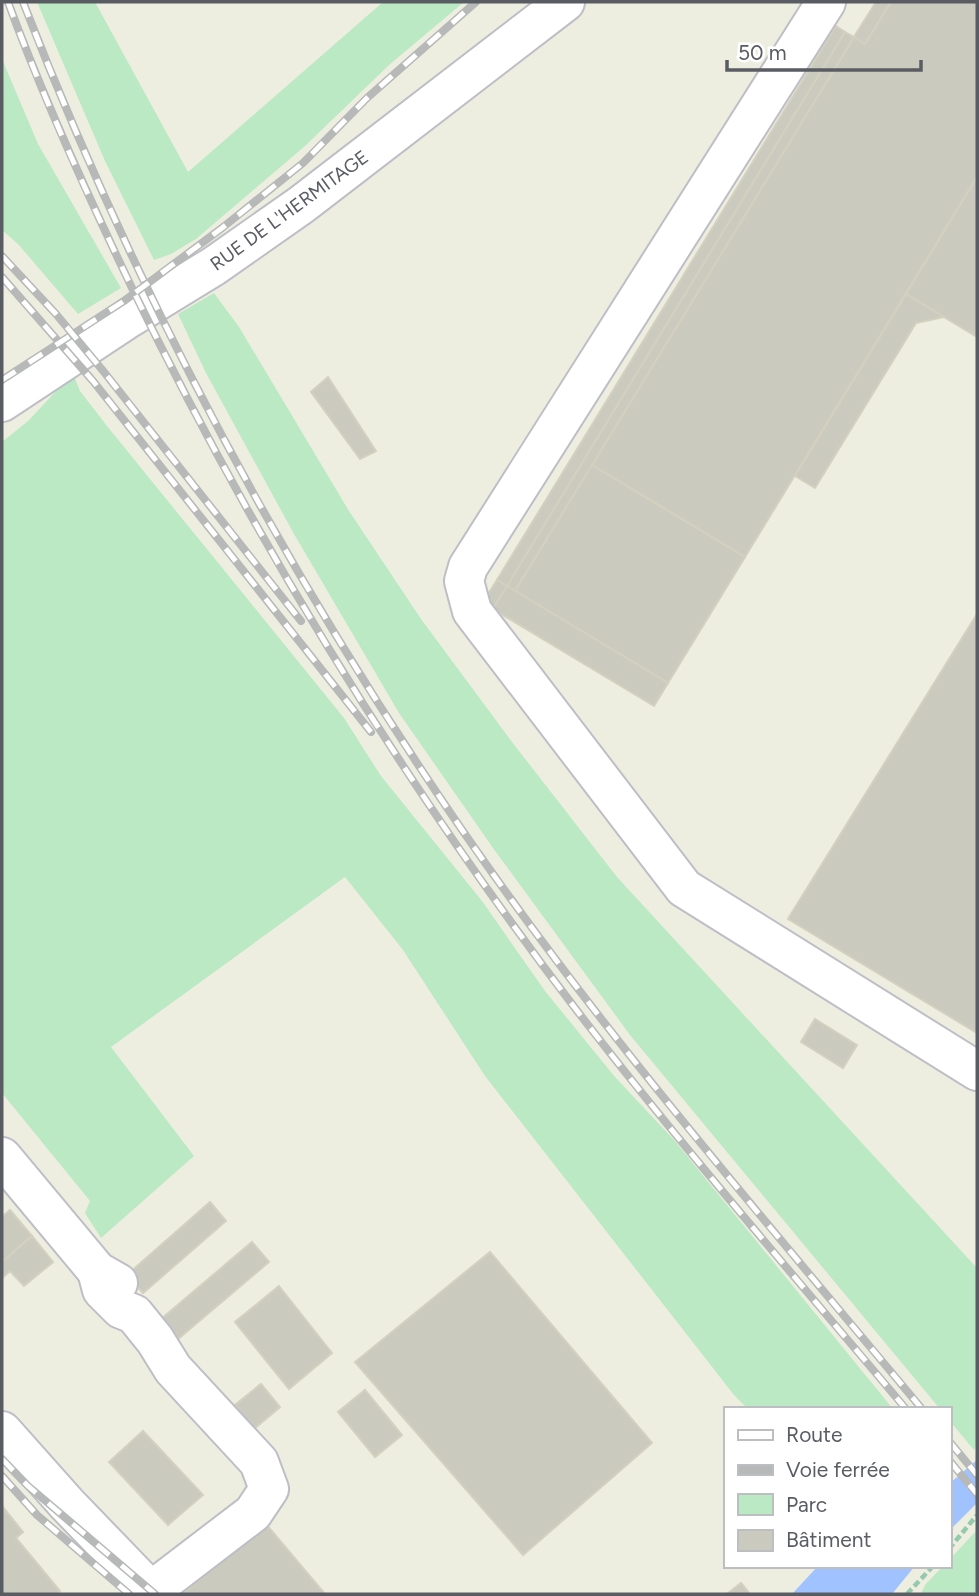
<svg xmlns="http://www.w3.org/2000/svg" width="979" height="1596" font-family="Figtree,sans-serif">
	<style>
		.green { fill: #bae9c3 }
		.water { fill: #a0c2ff }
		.building { fill: #cbcabf; stroke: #d3d1be; stroke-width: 2 }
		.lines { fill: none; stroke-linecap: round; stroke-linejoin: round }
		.minor-casing { stroke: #bebfc6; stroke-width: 42 }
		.path { stroke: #93caae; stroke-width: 4.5; stroke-dasharray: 7 3.5; stroke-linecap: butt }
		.minor { stroke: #fff; stroke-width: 38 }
		.rail-casing { stroke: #b7b8b8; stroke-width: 8 }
		.rail { stroke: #fff; stroke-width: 5; stroke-dasharray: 16; stroke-linecap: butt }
		.labels { text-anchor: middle; stroke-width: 5; stroke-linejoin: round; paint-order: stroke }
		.street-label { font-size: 19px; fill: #595c63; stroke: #fff }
	</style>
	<rect width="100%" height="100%" fill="#eeeee0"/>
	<!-- green -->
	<g class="green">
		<polygon points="37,2 95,2 188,172 383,2 464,2 389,65 305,146 196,239 171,254 154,260 105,161"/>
		<polygon points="2,59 38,144 121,288 78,314 18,244 2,230"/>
		<polygon points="214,293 239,327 349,511 421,619 512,742 617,877 977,1268 977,1446 974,1450 949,1420 949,1409 940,1409 630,1035 493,848 399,713 294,534 206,373 178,314"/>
		<polygon points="74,376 80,391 107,426 344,718 381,776 482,901 545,991 615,1077 674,1140 893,1409 748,1409 734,1395 485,1076 403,950 345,877 111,1047 194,1156 101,1238 85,1213 90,1201 2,1093 2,442 28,421 59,388"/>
		<polygon points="977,1530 977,1594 921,1594 925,1585 943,1566 949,1566 949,1560"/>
	</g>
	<!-- water -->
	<g class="water">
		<polygon points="977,1460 977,1503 949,1531 949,1484"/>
		<polygon points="818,1566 915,1566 892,1594 792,1594"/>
	</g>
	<!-- building -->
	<g class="building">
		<polygon points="876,2 891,2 865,44 854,37"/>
		<polygon points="891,2 977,2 977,177 745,557 592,465 854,37 865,44"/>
		<polygon points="836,26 845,32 507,586 497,580"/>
		<polygon points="845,32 854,37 515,591 507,586"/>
		<polygon points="977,177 977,337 906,294"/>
		<polygon points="906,294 944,317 916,323 815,488 795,476"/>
		<polygon points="328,377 376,451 360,459 311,392"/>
		<polygon points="592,465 745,557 668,683 515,591"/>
		<polygon points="497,580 507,586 493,609 483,602"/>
		<polygon points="507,586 668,683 654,706 493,609"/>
		<polygon points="977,614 977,1033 788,919"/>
		<polygon points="815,1019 857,1045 843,1068 801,1042"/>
		<polygon points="210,1202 226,1221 143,1293 127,1275"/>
		<polygon points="10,1210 32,1236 2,1262 2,1217"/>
		<polygon points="32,1236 53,1262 24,1286 10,1271 2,1278 2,1262"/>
		<polygon points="252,1242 269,1262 178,1339 161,1319"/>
		<polygon points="490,1252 652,1443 523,1555 355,1362"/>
		<polygon points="279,1286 332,1353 289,1389 235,1322"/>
		<polygon points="261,1384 280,1407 254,1429 235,1405"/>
		<polygon points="365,1390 402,1435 375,1457 338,1412"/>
		<polygon points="143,1431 203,1495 168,1525 109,1462"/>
		<polygon points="2,1506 23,1532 16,1538 60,1591 56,1594 2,1594"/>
		<polygon points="266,1524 325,1594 182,1594"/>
		<polygon points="741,1583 750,1594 727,1594"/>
	</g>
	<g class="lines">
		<!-- minor casing -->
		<g class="minor-casing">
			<g id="minor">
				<polyline points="826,2 468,567 464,581 472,611 684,888 977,1071"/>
				<polyline points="2,402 129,318 214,266 301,205 565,2"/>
				<polyline points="2,1157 97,1271 118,1283"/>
				<polyline points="97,1271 102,1290 121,1309 134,1314 155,1340 173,1369 259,1462 269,1489 253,1513 147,1594"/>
				<polyline points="2,1431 67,1504 151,1591"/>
			</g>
		</g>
		<!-- path -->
		<g class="path">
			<polyline points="949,1549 977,1515"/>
			<polyline points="907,1594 933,1566"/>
		</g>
		<!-- minor -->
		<use href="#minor" class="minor"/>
		<!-- rail casing -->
		<g class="rail-casing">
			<g id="rail">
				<path d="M8,2c36,98 79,192 124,286 124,256 273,498 446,724 105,136 218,266 328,397"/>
				<path d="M23,2c108,278 247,543 414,791 145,217 318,415 485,616"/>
				<polyline points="2,256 56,314 104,372 301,621"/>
				<polyline points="2,277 93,381 371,732"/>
				<polyline points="2,380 124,301 222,228 303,163 367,98 476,2"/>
				<polyline points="949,1441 977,1475"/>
				<polyline points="2,1459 28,1486 155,1594"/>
				<polyline points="949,1460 977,1494"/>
				<polyline points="2,1476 37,1515 129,1594"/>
			</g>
		</g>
		<!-- rail -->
		<use href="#rail" class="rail"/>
	</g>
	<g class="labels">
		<!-- street labels -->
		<g class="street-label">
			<text transform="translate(289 210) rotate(-36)" y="7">RUE DE L'HERMITAGE</text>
		</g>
	</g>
	<!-- border -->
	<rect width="979" height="1596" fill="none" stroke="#595c63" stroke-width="7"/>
	<!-- legend -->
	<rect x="724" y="1407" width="228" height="161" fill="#ffffff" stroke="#bdbec1" stroke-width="2"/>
	<rect x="738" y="1430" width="35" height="10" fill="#ffffff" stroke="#bdbec1" stroke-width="2"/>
	<text x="786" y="1442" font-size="21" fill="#595c63">Route</text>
	<rect x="738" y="1465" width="35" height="10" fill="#b7b8b8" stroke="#bdbec1" stroke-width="2"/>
	<text x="786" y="1477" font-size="21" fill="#595c63">Voie ferrée</text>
	<rect x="738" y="1494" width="35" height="21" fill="#bae9c3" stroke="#bdbec1" stroke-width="2"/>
	<text x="786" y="1512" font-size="21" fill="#595c63">Parc</text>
	<rect x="738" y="1530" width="35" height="21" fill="#cbcabf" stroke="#bdbec1" stroke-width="2"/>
	<text x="786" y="1547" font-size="21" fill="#595c63">Bâtiment</text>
	<!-- scale -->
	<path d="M727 60v10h194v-10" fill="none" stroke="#595c63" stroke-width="3.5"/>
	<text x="738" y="60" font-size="21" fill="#595c63" stroke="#ffffff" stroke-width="5" paint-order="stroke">50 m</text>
</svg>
